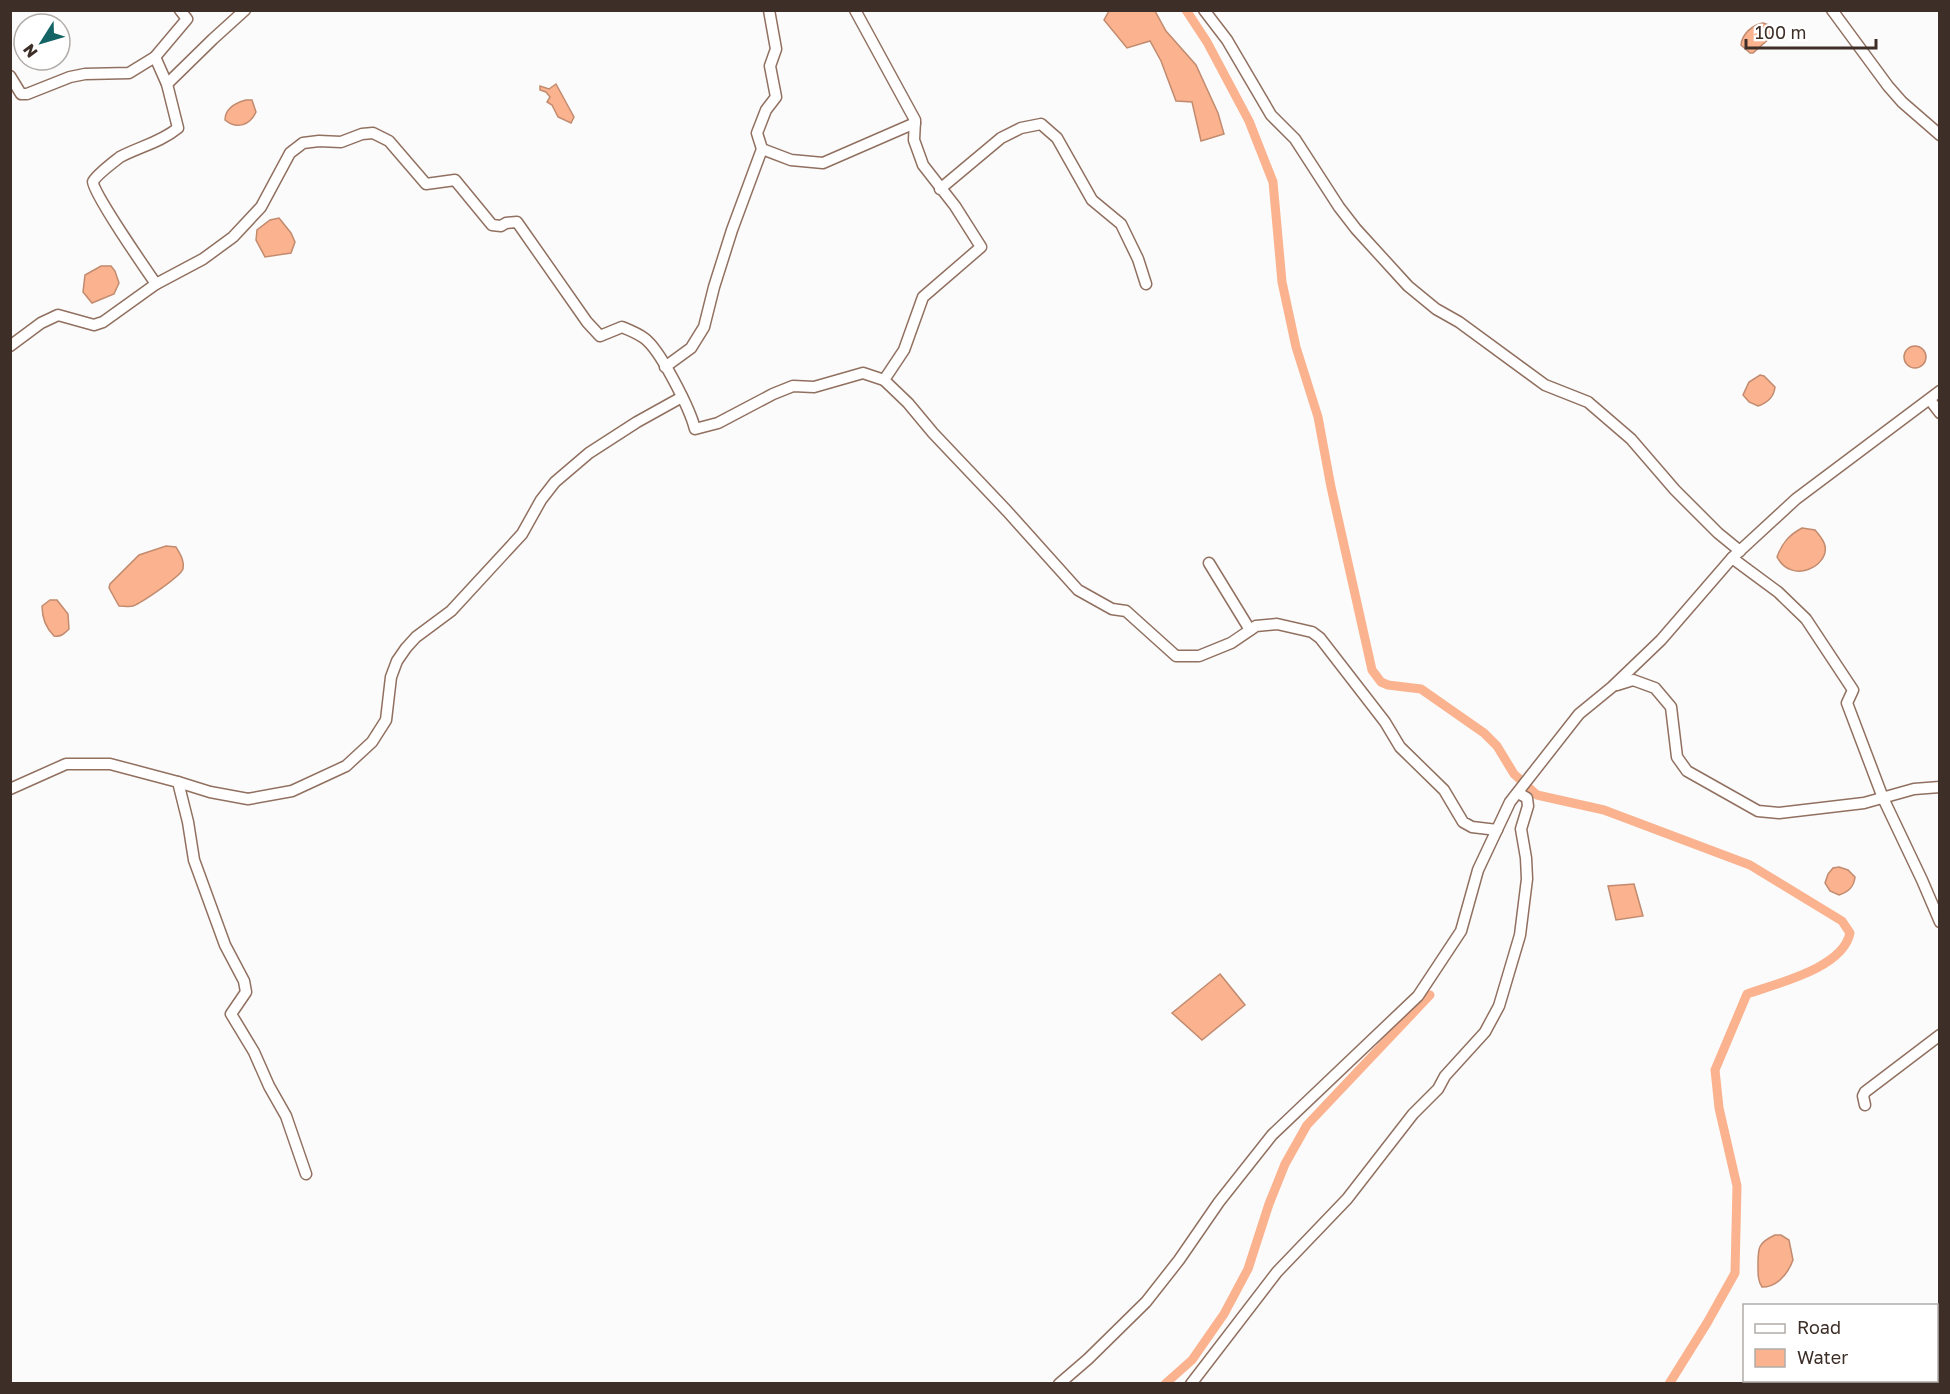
<svg xmlns="http://www.w3.org/2000/svg" width="1950" height="1394" font-family="'Golos Text',sans-serif">
	<style>
		.water { fill: #fbb28e; stroke: #c28b6f; stroke-width: 1.5 }
		.lines { fill: none; stroke-linecap: round; stroke-linejoin: round }
		.canal { stroke: #fbb28e; stroke-width: 9 }
		.minor-casing { stroke: #917060; stroke-width: 13 }
		.minor { stroke: #fff; stroke-width: 10 }
	</style>
	<rect width="100%" height="100%" fill="#fbfbfb"/>
	<!-- water -->
	<g class="water">
		<polygon points="1109,11 1155,11 1166,31 1196,65 1218,113 1224,134 1201,141 1192,102 1176,101 1161,61 1150,41 1127,48 1104,20"/>
		<path d="M1763,23l9,3 2,7 -3,4 -18,16h-3l-9,-8c1,-11 11,-20 22,-22z"/>
		<polygon points="556,84 574,117 571,123 558,117 552,105 547,102 550,97 546,92 540,90 540,86 549,89"/>
		<path d="M246,100h6l4,12c-6,13 -19,18 -31,8 0,-11 10,-17 21,-20z"/>
		<polygon points="279,218 291,233 295,242 291,253 265,257 256,240 257,230 270,220"/>
		<polygon points="101,266 111,266 115,271 119,283 114,294 92,303 83,292 85,275"/>
		<circle cx="1915" cy="357" r="11"/>
		<path d="M1760,375l4,1 11,11c-1,10 -8,16 -17,19l-9,-4 -6,-7 6,-13z"/>
		<path d="M1802,528l13,2c4,5 9,10 10,16 4,20 -33,39 -48,11 5,-14 12,-22 25,-29z"/>
		<path d="M166,546l10,1c4,7 9,14 7,22 -3,8 -42,34 -50,37 -4,1 -9,0 -14,0l-10,-18 1,-4 29,-29z"/>
		<path d="M50,600h7l11,14 1,15c-5,5 -8,8 -15,7 -9,-9 -12,-18 -12,-30z"/>
		<path d="M1839,867l9,3 7,7c-1,10 -6,15 -16,18l-9,-4 -5,-8 3,-9 5,-6z"/>
		<polygon points="1634,884 1643,916 1616,920 1608,886"/>
		<polygon points="1220,974 1245,1005 1202,1040 1172,1013"/>
		<path d="M1775,1235h6l8,5 4,20c-5,14 -16,27 -31,27 -4,-6 -4,-12 -4,-20 0,-18 -1,-24 17,-32z"/>
	</g>
	<g class="lines">
		<!-- canal -->
		<g class="canal">
			<path d="M1186,10l21,32 42,79 24,61 9,100 14,65 22,70 13,70 41,183 9,12 7,3 33,4 63,44 13,13 17,28 23,21 67,15 146,55 92,56 8,12c-7,35 -72,50 -103,61l-32,76 4,38 18,78 -2,87 -28,50 -38,61"/>
			<polyline points="1165,1384 1192,1360 1224,1314 1248,1269 1269,1204 1285,1164 1307,1125 1430,995"/>
		</g>
		<!-- minor casing -->
		<g class="minor-casing">
			<g id="minor">
				<polyline points="855,10 915,120 914,140 923,165 955,206 981,247 923,297 904,350 884,380 908,403 933,433 1007,511 1078,590 1112,609 1126,611 1176,656 1199,656 1231,643 1256,626 1277,624 1312,632 1320,638 1385,722 1400,747 1444,790 1463,822 1472,827 1497,830"/>
				<polyline points="1204,10 1227,40 1271,115 1295,139 1339,207 1356,229 1408,286 1436,309 1459,322 1545,385 1588,402 1631,439 1675,490 1718,533 1740,551"/>
				<polyline points="1832,10 1888,86 1902,102 1940,135"/>
				<polyline points="155,57 187,19 180,10"/>
				<polyline points="10,76 21,94 27,94 70,77 85,74 129,73 155,57 167,84"/>
				<polyline points="762,149 791,160 823,163 915,123"/>
				<polyline points="940,189 1001,138 1021,128 1041,124 1057,138 1092,200 1121,224 1138,259 1146,284"/>
				<path d="M156,284c-9,-13 -65,-94 -63,-102 2,-6 22,-21 27,-25 19,-10 41,-15 58,-29l-11,-44 46,-45 32,-29"/>
				<path d="M10,346l31,-23 17,-8 36,10 9,-3 53,-38 47,-25 30,-22 28,-30 29,-54 13,-10 16,-2 22,1 21,-8 11,-1 16,8 37,43 29,-4 37,45 9,1 5,-3 11,-1 70,100 13,14 22,-9c7,3 15,6 22,11 16,11 46,71 51,91l23,-6 55,-29 20,-8 21,1 49,-14 21,7"/>
				<polyline points="665,367 691,348 704,327 714,287 732,230 762,149 757,133 766,110 776,97 770,66 776,49 769,10"/>
				<polyline points="1930,400 1940,413"/>
				<polyline points="1732,558 1778,592 1806,619 1853,690 1847,703 1883,798 1922,880 1940,922"/>
				<polyline points="1209,563 1250,630"/>
				<polyline points="1617,685 1633,680 1655,688 1671,707 1677,757 1687,771 1758,811 1779,813 1864,803 1914,789 1940,787"/>
				<polyline points="178,782 210,792 248,799 292,791 346,766 372,742 386,720 391,677 397,661 406,648 416,637 451,611 522,534 541,500 555,482 589,453 637,422 682,397"/>
				<polyline points="10,789 66,764 110,764 178,782 188,822 194,860 225,945 244,981 246,992 231,1014 254,1052 269,1086 286,1116 306,1174"/>
				<polyline points="1865,1105 1863,1096 1865,1092 1940,1035"/>
				<polyline points="1059,1384 1088,1359 1146,1302 1179,1260 1219,1202 1272,1135 1418,996 1461,931 1478,870 1510,802 1579,714 1612,687 1661,640 1732,558 1796,499 1940,391"/>
				<polyline points="1191,1384 1277,1272 1347,1199 1413,1114 1438,1089 1445,1076 1485,1032 1499,1006 1520,935 1527,879 1526,858 1521,829 1528,806 1527,798 1518,793"/>
			</g>
		</g>
		<!-- minor -->
		<use href="#minor" class="minor"/>
	</g>
	<!-- border -->
	<rect width="1950" height="1394" fill="none" stroke="#3d2f28" stroke-width="24"/>
	<!-- legend -->
	<rect x="1743" y="1304" width="195" height="78" fill="#ffffff" stroke="#b1aca9" stroke-width="1.5"/>
	<rect x="1755" y="1324" width="30" height="9" fill="#ffffff" stroke="#b1aca9" stroke-width="1.5"/>
	<text x="1797" y="1334" font-size="18" fill="#3d2f28">Road</text>
	<rect x="1755" y="1349" width="30" height="18" fill="#fbb28e" stroke="#b1aca9" stroke-width="1.5"/>
	<text x="1797" y="1364" font-size="18" fill="#3d2f28">Water</text>
	<!-- north arrow -->
	<g transform="translate(42 42) rotate(233)"><circle r="28" fill="#ffffff" stroke="#b1aca9" stroke-width="1.5"/>
	<path d="M0-4.5L10 22L0 15L-10 22Z" fill="#146465"/>
	<text y="-9" font-size="16" font-weight="bold" text-anchor="middle" fill="#3d2f28">N</text>
	</g>
	<!-- scale -->
	<path d="M1746 39v9h130v-9" fill="none" stroke="#3d2f28" stroke-width="3"/>
	<text x="1755" y="39" font-size="18" fill="#3d2f28" stroke="#ffffff" stroke-width="4.5" paint-order="stroke">100 m</text>
</svg>
